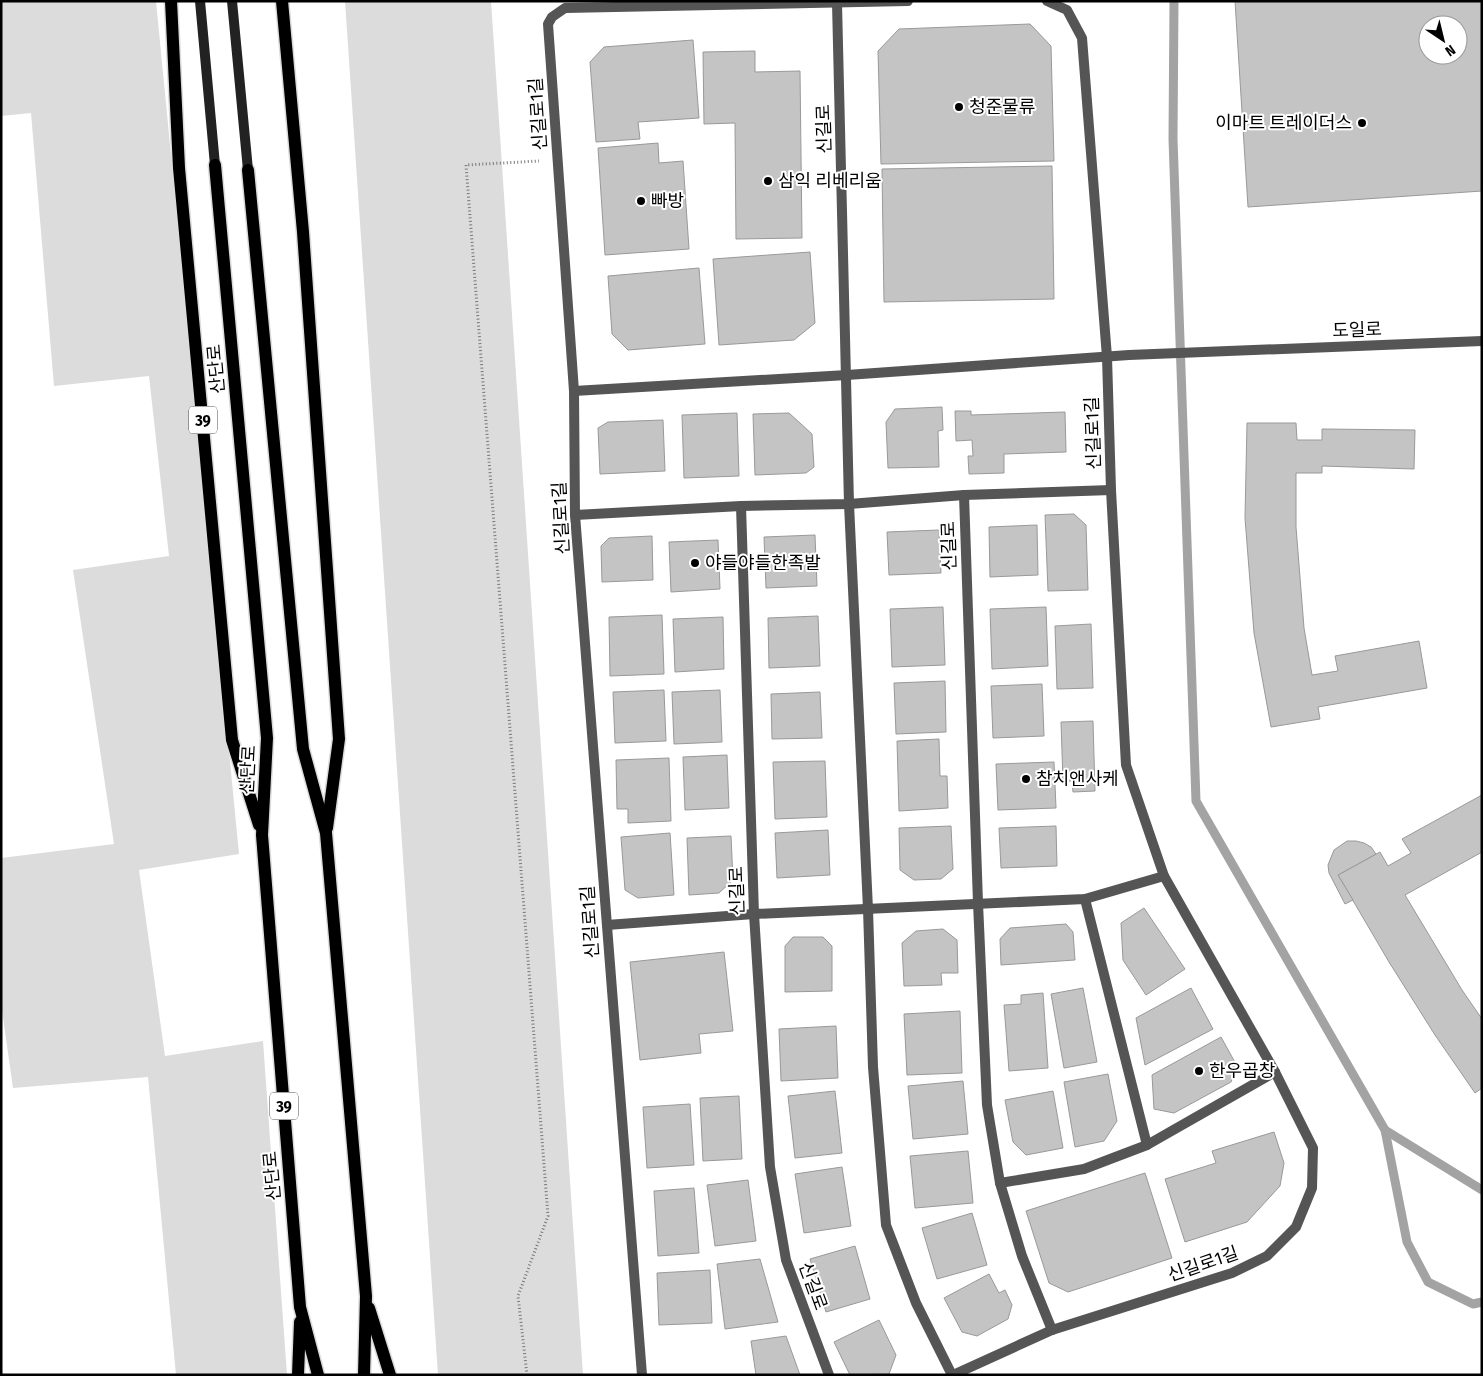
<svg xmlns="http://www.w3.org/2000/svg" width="1483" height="1376" font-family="'Fira Sans Condensed','Noto Sans KR',sans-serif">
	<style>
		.green { fill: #dcdcdc }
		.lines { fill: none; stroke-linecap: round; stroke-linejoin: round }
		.stream { stroke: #a3a3a3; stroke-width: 9 }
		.building { fill: #c4c4c4; stroke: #999; fill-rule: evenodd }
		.primary-casing { stroke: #dbdbdb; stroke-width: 15 }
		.path { stroke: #777; stroke-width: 3; stroke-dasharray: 1 2.5; stroke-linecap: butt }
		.street { stroke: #555; stroke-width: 10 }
		.secondary { stroke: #222; stroke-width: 10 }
		.primary { stroke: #000; stroke-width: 12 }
		.poi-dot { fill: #000; stroke: #fff; stroke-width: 2 }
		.labels { text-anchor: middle; stroke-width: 4; stroke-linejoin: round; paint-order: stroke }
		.shield { fill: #fff; stroke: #4c4c4c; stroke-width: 1 }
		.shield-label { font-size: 16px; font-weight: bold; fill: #000 }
		.poi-label { font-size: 18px; fill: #000; stroke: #fff; text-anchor: start }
		.street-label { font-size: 18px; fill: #000; stroke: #fff }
	</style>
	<rect width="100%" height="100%" fill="#fff"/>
	<!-- green -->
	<g class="green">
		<polygon points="1,1 156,1 239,854 139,870 165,1056 263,1041 287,1375 176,1375 148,1077 13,1088 1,1003 1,858 114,844 73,570 169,556 149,376 54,386 31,113 1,116"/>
		<polygon points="345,1 491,1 583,1375 438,1375"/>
	</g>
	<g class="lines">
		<!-- stream -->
		<g class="stream">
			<polyline points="1174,1 1173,139 1196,801 1385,1130 1407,1242 1428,1282 1473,1304 1482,1302"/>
			<polyline points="1385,1130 1482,1190"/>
		</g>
	</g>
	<!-- building -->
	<g class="building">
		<path d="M1235,1h247v190l-234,16zM1428,25h30v30h-30z"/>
		<polygon points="1030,24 1051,46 1054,161 881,164 878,51 899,29"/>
		<polygon points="693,40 699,118 638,122 640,139 596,142 590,62 604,47"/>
		<polygon points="755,51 755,72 800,71 802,238 736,239 735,123 704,124 703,52"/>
		<polygon points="658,143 659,163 683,161 689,249 605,255 598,148"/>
		<polygon points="1052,166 1054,299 884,302 882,169"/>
		<polygon points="810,252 815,323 794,340 719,345 713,259"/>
		<polygon points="699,268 705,344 628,350 612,334 608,276"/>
		<polygon points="942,407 943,430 938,431 939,467 888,468 886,422 895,409"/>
		<polygon points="955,411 971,411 971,415 1065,412 1066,452 1004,454 1004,473 969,474 968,456 973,456 972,440 956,441"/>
		<polygon points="737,413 739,476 684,478 682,415"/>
		<polygon points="789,413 812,434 814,467 806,473 755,475 753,414"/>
		<polygon points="663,420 665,471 600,474 598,428 608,422"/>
		<polygon points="1247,423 1296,423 1297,440 1322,440 1322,429 1415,430 1414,469 1322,466 1322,473 1296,473 1296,527 1304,628 1312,675 1338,671 1335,656 1419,641 1427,688 1318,707 1320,719 1271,727 1254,633 1245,518"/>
		<polygon points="1074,514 1086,525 1088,590 1048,591 1045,515"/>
		<polygon points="1037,525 1038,575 990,577 989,527"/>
		<polygon points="939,530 941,573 889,575 887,532"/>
		<polygon points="815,535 817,586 766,588 764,537"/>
		<polygon points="652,536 653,580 602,582 601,546 609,538"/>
		<polygon points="718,540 720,589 671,592 669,542"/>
		<polygon points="943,607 945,665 892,667 890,609"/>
		<polygon points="1046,607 1048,666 992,669 990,609"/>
		<polygon points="662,615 664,674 610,676 609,617"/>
		<polygon points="818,616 820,666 769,668 768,618"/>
		<polygon points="723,617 724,669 675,672 673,619"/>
		<polygon points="1091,624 1093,688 1057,689 1055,626"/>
		<polygon points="945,681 946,732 896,734 894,683"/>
		<polygon points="1042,684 1044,736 993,738 991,686"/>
		<polygon points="664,690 666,741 615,743 613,692"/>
		<polygon points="720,690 722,742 674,744 672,692"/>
		<polygon points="820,692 822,738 772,739 771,694"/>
		<polygon points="1093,721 1095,791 1073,792 1072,781 1063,781 1061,722"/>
		<polygon points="939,739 940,776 947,776 948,808 899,811 897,741"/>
		<polygon points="727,755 729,808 685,810 683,757"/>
		<polygon points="669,758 671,821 628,823 628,809 617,809 616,760"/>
		<polygon points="825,761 827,817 775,819 773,762"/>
		<polygon points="1054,762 1056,808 998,810 996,764"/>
		<polygon points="1482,795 1482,852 1405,895 1462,990 1482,1019 1482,1088 1475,1093 1435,1035 1389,962 1338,875 1380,852 1388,866 1411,853 1402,839"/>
		<polygon points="951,826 953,869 941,879 914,880 900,870 899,828"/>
		<polygon points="1056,826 1057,866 1001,868 999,828"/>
		<polygon points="828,830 830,875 777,878 775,833"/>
		<polygon points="670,833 674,895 638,898 625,890 621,837"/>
		<polygon points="731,836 733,880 719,893 689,895 687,838"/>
		<polygon points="1347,841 1356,841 1364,843 1371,847 1376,854 1338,875 1353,900 1345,904 1329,873 1328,865 1334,850"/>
		<polygon points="1144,908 1185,969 1146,995 1123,960 1121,923"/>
		<polygon points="1066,924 1073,932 1075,960 1001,965 1000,939 1010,928"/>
		<polygon points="943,929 957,940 958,973 941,973 942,985 904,986 902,943 916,931"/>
		<polygon points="793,937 823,937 832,946 832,991 785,992 785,946"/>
		<polygon points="724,952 733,1031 699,1034 701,1053 640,1060 630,962"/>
		<polygon points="1083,988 1097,1062 1064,1068 1051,994"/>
		<polygon points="1191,988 1213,1029 1145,1065 1136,1018"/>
		<polygon points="1043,993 1048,1068 1009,1071 1004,1005 1021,1004 1021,995"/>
		<polygon points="960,1011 962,1073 907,1075 904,1014"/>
		<polygon points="836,1026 838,1078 781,1081 779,1029"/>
		<polygon points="1221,1037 1237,1066 1231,1082 1174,1113 1154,1109 1152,1075"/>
		<polygon points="1108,1074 1117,1121 1104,1141 1075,1147 1064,1082"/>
		<polygon points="963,1081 968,1134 913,1139 908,1086"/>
		<polygon points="835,1091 842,1153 795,1158 788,1096"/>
		<polygon points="1053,1091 1063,1148 1026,1155 1013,1142 1005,1100"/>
		<polygon points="739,1096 742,1159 703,1161 700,1098"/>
		<polygon points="690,1104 694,1165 647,1168 643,1107"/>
		<polygon points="1274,1132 1284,1163 1280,1186 1247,1222 1185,1242 1165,1179 1216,1163 1212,1151"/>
		<polygon points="968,1151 973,1203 915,1208 910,1156"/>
		<polygon points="842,1167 851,1226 804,1233 795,1174"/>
		<polygon points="1145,1173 1172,1258 1068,1292 1049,1283 1026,1211"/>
		<polygon points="748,1180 756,1241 715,1246 707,1185"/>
		<polygon points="694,1188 699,1253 658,1256 654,1191"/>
		<polygon points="972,1213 987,1265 937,1279 922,1228"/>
		<polygon points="855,1246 870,1299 826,1312 810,1259"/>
		<polygon points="760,1259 778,1322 725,1329 717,1264"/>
		<polygon points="710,1270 712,1323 659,1325 657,1273"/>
		<polygon points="989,1274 999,1293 1005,1290 1012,1305 1008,1319 977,1336 962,1332 944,1298"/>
		<polygon points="879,1320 896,1355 889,1374 850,1375 834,1342"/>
		<polygon points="786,1336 800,1375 756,1375 751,1341"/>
	</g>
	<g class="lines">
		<!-- primary casing -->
		<g class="primary-casing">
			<g id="primary">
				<polyline points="171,1 179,168 232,740 259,825"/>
				<polyline points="282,1 303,232 339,739 327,828"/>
				<polyline points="215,165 267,738 262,835 300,1307 318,1375"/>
				<polyline points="248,170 303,749 326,833 366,1296 364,1375"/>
				<polyline points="369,1308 390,1375"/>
				<polyline points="298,1375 300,1322"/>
			</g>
		</g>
		<!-- path -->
		<polyline class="path" points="527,1375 518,1296 548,1216 466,165 539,161"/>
		<!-- street -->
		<g class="street">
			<polyline points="837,3 849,504 868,909 873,1067 886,1225 916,1303 952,1375"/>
			<polyline points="574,391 847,375 1129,355 1482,341"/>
			<polyline points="964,495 978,903 987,1105 1000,1183 1022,1256 1052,1330"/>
			<polyline points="741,506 754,914 770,1167 786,1260 829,1375"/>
			<polyline points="575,515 741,506 849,504 964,495 1111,490"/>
			<polyline points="1085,899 1147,1145"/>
			<polyline points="607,925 754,914 1085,899 1164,876"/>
			<polyline points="1000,1183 1084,1169 1147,1145 1275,1072"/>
			<polyline points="642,1375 575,515 574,391 548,24 552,17 565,8 908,1"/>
			<polyline points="953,1375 1052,1330 1232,1273 1267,1256 1296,1227 1312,1188 1313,1148 1275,1072 1164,876 1126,765 1111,490 1107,357 1082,38 1067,10 1047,1"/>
		</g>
		<!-- secondary -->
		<g class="secondary">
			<polyline points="200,1 215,165"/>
			<polyline points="232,1 248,170"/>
		</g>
		<!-- primary -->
		<use href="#primary" class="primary"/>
	</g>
	<!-- markers -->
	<g class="poi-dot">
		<circle cx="959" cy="107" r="5"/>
		<circle cx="1362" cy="123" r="5"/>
		<circle cx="768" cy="181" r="5"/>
		<circle cx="641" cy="201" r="5"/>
		<circle cx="695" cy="563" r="5"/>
		<circle cx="1026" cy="779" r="5"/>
		<circle cx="1199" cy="1071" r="5"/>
	</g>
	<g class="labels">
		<!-- shield labels -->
		<g class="shield">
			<rect x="189" y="406.5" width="28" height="27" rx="4"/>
			<rect x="270" y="1092.5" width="28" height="27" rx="4"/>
		</g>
		<g class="shield-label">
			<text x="203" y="426">39</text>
			<text x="284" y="1112">39</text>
		</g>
		<!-- poi labels -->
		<g class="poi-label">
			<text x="969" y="113">청준물류</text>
			<text x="1352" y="129" text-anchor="end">이마트 트레이더스</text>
			<text x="778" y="187">삼익 리베리움</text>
			<text x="651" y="207">빠방</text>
			<text x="705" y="569">야들야들한족발</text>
			<text x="1036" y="785">참치앤사케</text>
			<text x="1209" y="1077">한우곱창</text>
		</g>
		<!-- street labels -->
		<g class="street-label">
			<text transform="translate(538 114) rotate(-94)" y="6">신길로1길</text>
			<text transform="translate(824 129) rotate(-92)" y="6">신길로</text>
			<text transform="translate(1357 330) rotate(-2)" y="6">도일로</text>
			<text transform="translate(216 369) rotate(-95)" y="6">산단로</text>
			<text transform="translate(1093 433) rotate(-92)" y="6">신길로1길</text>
			<text transform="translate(561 518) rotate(-93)" y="6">신길로1길</text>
			<text transform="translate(949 546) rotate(-92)" y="6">신길로</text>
			<text transform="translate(248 770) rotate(-87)" y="6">산단로</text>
			<text transform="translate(737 891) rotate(-92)" y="6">신길로</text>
			<text transform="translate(590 922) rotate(-94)" y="6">신길로1길</text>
			<text transform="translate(272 1176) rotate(-95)" y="6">산단로</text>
			<text transform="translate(1203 1264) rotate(-19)" y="6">신길로1길</text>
			<text transform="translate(813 1286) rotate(70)" y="6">신길로</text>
		</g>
	</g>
	<!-- border -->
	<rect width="1483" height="1376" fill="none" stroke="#000000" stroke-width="5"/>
	<!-- north arrow -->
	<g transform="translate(1443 40) rotate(145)"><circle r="24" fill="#ffffff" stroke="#999999"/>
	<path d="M0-4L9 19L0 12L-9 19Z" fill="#000000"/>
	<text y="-8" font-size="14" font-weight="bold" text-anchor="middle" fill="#000000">N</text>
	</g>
</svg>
